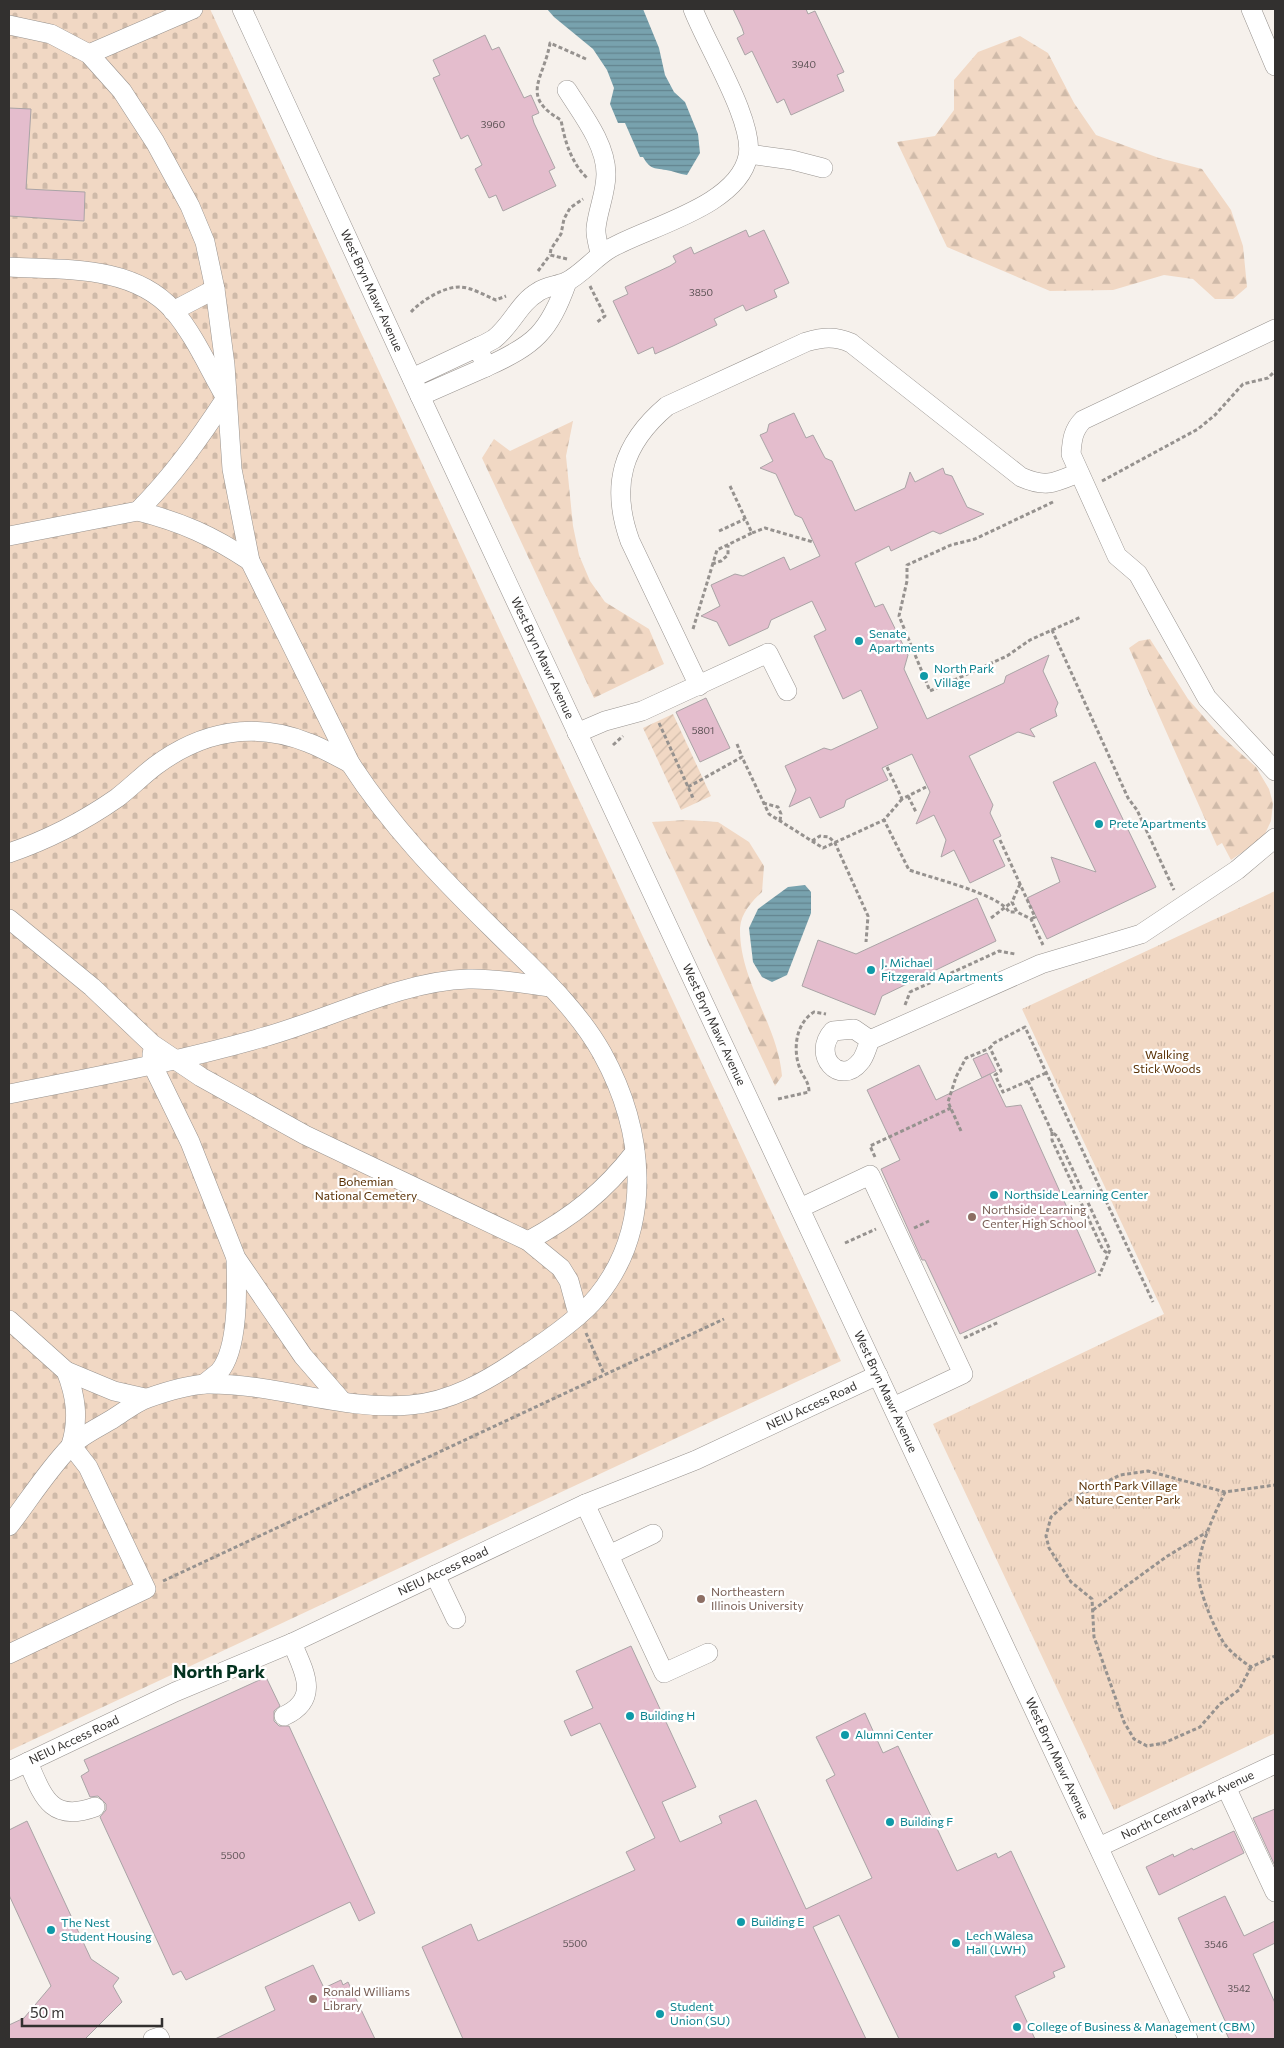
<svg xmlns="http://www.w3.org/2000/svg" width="1284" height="2048" font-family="Commissioner,sans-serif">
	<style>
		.forest { fill: url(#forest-firs) }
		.cemetery { fill: url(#cemetery-stones) }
		.park { fill: url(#park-tufts) }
		.garden { fill: url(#garden-furrows) }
		.water { fill: url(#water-rules) }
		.building { fill: #e4bdcd; stroke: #aaa4a6 }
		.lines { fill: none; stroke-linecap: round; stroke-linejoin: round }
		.minor-casing { stroke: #98938f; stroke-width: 20 }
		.path { stroke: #96928f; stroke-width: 3; stroke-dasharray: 4 2.5; stroke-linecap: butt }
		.minor { stroke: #fff; stroke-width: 19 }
		.culture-dot { fill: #0f9aa8; stroke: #fff; stroke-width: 2 }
		.education-dot { fill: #8d6e63; stroke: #fff; stroke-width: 2 }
		.labels { text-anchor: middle; stroke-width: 4.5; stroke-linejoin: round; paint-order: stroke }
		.number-label { font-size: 10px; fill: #5e5356 }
		.street-label { font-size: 12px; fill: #32302f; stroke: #fff }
		.culture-label { font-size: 12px; fill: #0d838f; stroke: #fff; text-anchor: start }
		.park-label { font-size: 12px; fill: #593105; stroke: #fff }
		.education-label { font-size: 12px; fill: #785e54; stroke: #fff; text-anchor: start }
		.district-label { font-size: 18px; font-weight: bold; fill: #03321f; stroke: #fff }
	</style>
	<defs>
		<pattern id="forest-firs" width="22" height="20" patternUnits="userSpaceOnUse" patternTransform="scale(1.25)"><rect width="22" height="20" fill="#f1d8c4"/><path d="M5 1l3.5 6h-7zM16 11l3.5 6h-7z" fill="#cfbaa9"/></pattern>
		<pattern id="cemetery-stones" width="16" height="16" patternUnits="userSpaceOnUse" patternTransform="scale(1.25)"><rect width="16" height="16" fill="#f1d8c4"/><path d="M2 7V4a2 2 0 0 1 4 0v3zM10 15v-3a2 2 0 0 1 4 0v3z" fill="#cfbaa9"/></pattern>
		<pattern id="park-tufts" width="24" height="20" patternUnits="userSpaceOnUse" patternTransform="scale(1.25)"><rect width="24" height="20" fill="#f1d8c4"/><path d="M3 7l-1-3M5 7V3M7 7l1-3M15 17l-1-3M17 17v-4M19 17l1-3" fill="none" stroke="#cfbaa9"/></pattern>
		<pattern id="garden-furrows" width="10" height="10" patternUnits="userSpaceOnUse" patternTransform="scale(1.25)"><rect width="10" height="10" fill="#f1d8c4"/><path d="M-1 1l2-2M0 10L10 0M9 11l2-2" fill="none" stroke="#cfbaa9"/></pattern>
		<pattern id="water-rules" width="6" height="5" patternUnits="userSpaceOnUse" patternTransform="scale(1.25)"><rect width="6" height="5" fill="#78a2ae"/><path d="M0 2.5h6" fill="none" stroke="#63848e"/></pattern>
	</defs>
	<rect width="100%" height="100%" fill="#f6f1ec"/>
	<!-- forest -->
	<g class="forest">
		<polygon points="1020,36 1048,53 1074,103 1096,135 1159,158 1202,169 1231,210 1243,246 1247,287 1233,299 1215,299 1193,279 1164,275 1113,290 1050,291 947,247 897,142 935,136 954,110 954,80 978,52"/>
		<polygon points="573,421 566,456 573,526 579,555 590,581 605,602 649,629 664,664 594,698 482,458 494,439 510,451"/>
		<polygon points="1150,639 1188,699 1219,734 1256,767 1269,789 1273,803 1271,821 1263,838 1231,860 1222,843 1217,846 1129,648 1139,641"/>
		<path d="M686,820l32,2 31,20 15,24 -2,26c-10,9 -21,21 -22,36 -1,53 38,97 42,148l-7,10 -123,-264z"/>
	</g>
	<!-- cemetery -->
	<polygon class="cemetery" points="9,9 210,9 841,1361 9,1751"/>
	<!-- park -->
	<polygon class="park" points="1275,891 1275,1733 1114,1810 933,1424 1164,1314 1022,1009"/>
	<!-- garden -->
	<polygon class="garden" points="673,714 711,796 681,810 643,728"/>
	<!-- water -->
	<g class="water">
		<path d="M547,9h96l16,39 6,27 9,17 11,10 13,32 2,19 -13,22c-8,-1 -14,-4 -21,-5 -13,-2 -16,-1 -23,-13h-3l-15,-34h-7l-8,-19 4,-16 -7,-18 -14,-21 -39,-32z"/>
		<polygon points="805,885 811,892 811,913 787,975 772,982 762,977 753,962 749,928 758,909 788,887"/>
	</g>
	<!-- building -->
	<g class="building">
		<polygon points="733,9 806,9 808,14 815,11 844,72 837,75 844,91 791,115 784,99 777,103 752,51 745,55 737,38 744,34 742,28"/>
		<polygon points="485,35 492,50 499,47 524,98 531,95 539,113 532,116 534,123 555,168 549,171 556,186 503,211 496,195 489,198 475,169 482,165 468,135 461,139 433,78 440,75 433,60"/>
		<polygon points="9,108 31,109 26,189 85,192 84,221 9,216"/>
		<polygon points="746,230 749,237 764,230 789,283 774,290 777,297 746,311 743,305 714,319 717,325 673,346 655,354 653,347 638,354 613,301 628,294 625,287 670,266 676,262 673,256 691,247 694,254"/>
		<polygon points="794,413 806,438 813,435 825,458 832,461 855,511 905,488 910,472 915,482 943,468 945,474 952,476 967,507 984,514 940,534 933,531 891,551 889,546 855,563 875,607 883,604 908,655 904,669 927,719 1004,683 1006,676 1049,655 1043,671 1058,703 1055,710 1057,716 1030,729 1035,737 1018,732 969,756 993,805 990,813 1001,836 993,840 1005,866 970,883 954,850 941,857 946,840 934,815 916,824 930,792 912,754 882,768 888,780 846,800 844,807 820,818 810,797 789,807 796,790 785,766 824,748 831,750 878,728 861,690 843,699 814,636 826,630 812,601 771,620 768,628 729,646 717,622 701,616 720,606 711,585 735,574 743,576 784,557 790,570 820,556 802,518 795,515 776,474 760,468 773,461 760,435 767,432 769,424"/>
		<polygon points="706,698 730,748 700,762 676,712"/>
		<polygon points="1095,762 1156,887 1047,939 1027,898 1060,882 1051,857 1096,872 1053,782"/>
		<polygon points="977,898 996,941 882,996 875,1015 802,986 818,940 856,954"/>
		<polygon points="987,1053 996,1071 982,1078 973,1059"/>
		<polygon points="919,1065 936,1100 990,1074 1006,1107 1021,1105 1096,1272 960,1334 925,1260 922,1260 881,1169 900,1160 867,1090"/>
		<polygon points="631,1646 696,1787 662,1802 680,1842 722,1823 719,1816 756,1800 806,1909 872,1878 826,1780 835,1775 816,1737 865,1713 883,1753 898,1746 957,1871 996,1853 998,1858 1011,1851 1065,1967 1053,1972 1055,1977 1015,1996 1035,2039 899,2039 839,1915 813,1927 866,2039 463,2039 422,1947 471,1924 478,1941 635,1870 626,1852 655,1838 600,1723 571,1736 564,1721 593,1708 576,1671"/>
		<polygon points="266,1677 280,1706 274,1711 274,1721 279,1726 289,1726 375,1913 359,1921 350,1902 186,1980 181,1971 173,1975 100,1817 106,1810 106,1804 98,1796 90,1797 81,1776 89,1771 84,1760"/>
		<polygon points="1275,1809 1275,1866 1253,1818"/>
		<polygon points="27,1821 91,1959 119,1978 113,1986 122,2002 85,2039 9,2039 9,2025 24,2018 51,1986 9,1895 9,1830"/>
		<polygon points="1234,1831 1244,1853 1159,1895 1146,1867 1173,1854 1174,1857 1192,1848 1193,1850"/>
		<polygon points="1225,1896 1244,1936 1275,1921 1275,1943 1253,1954 1275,2003 1275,2039 1229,2039 1224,2028 1226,2023 1178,1918"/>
		<polygon points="313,1965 324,1988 341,1980 343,1985 348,1982 375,2039 215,2039 275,2010 265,1987"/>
	</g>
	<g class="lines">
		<!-- minor casing -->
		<g class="minor-casing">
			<g id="minor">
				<path id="s1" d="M242,9l178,387 768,1643"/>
				<polyline points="1251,9 1275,66"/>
				<path d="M9,25l42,9 38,20 33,37 33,51 35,64 15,36 10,47 10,76 7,104 18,92 100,202c40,62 91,115 143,166 39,39 82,76 109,124 42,76 53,173 -5,244 -17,21 -55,47 -78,62 -32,22 -69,43 -109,46 -68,6 -135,-22 -204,-21 -18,1 -41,8 -58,14 -12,4 -23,13 -34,20 -14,9 -33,17 -44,29 -23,24 -41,53 -61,79"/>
				<polyline points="89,54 193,9"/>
				<path d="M567,90c15,24 39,54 39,84 0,19 -8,35 -10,54 -1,8 3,18 4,26"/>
				<polyline points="749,154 792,160 823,168"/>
				<path d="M9,267c55,3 124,-2 164,43 22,26 36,59 53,88 -27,41 -54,79 -88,113 43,11 75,25 112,50"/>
				<polyline points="173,311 215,289"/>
				<path d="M1275,329l-192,91c-10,10 -11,20 -12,34l46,102 21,18 69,124 68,73"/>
				<path d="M478,347c5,-2 11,-5 16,-8 18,-14 25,-36 44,-47 8,-6 19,-6 28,-10 16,-8 29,-25 45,-34 39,-22 127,-42 137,-92 7,-34 -42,-112 -55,-147"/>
				<path d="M486,367c49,-22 63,-35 81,-85"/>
				<polyline points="412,378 478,347 486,367 420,396"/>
				<polyline points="9,536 138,511"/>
				<path d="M699,686l-69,-145c-20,-55 -8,-97 37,-135l139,-64c17,-5 29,-6 45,1l170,134c25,11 33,6 57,-4"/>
				<polyline points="577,733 605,721 642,711 768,653 787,691"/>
				<path d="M9,853c38,-13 75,-32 108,-55 13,-10 25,-22 38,-32 47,-35 99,-45 154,-23 14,5 28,14 41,20"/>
				<polyline points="9,919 92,987 152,1044 201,1077 305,1135 528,1241 561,1268 569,1281 578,1314"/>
				<path d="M870,1040l-16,-11 -21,2c-22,24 7,56 27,31 5,-5 7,-15 10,-22l171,-76 100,-30 96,-64 38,-32"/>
				<polyline points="152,1053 152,1064 190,1142 236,1258 303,1356 342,1401"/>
				<path d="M9,1094c85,-17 172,-33 255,-57 65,-18 137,-56 204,-58 28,-1 56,5 83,8"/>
				<polyline points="800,1208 870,1175 963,1374 893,1407"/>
				<path d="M528,1241c44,-24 76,-49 107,-89"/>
				<polyline points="9,1320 66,1371 114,1391 145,1398"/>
				<path d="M204,1384c5,-4 10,-8 15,-12 20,-23 18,-84 17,-113"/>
				<polyline points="585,1504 664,1673 708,1653"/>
				<polyline points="609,1555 653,1534"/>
				<polyline points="435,1575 456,1619"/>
				<path d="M9,1654l137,-65 -58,-122 -17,-22c8,-26 5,-49 -5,-74"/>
				<path d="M284,1716c37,-17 20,-45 8,-73"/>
				<path d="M28,1762c15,35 23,61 67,45"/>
				<path id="s2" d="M9,1771l166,-79 117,-49 293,-139 111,-44 182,-85"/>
				<polyline points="1226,1787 1275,1892"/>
				<path id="s3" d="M1099,1847l176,-83"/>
				<polyline points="153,2039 159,2037 160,2039"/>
			</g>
		</g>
		<!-- path -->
		<g class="path">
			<path d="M586,59l-36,-16c-6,36 -31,53 11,77 4,22 10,42 26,58"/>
			<polyline points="567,259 550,255 551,249 561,234 564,219 570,208 583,199"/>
			<polyline points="538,271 550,255"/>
			<polyline points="590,286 605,316 596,323"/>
			<path d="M411,312c10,-11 32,-25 48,-25 12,0 25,8 37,13l10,-4"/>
			<polyline points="1102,481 1198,429 1215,415 1243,384 1268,378 1275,371"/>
			<polyline points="730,486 752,533 765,528 813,542"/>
			<polyline points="1053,502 975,539 951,545 907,565 907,581 899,616 930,691 1007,656 1030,640 1052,630 1128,798 1137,810 1174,890"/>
			<polyline points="719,531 745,519"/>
			<polyline points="712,564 721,561 728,555 728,545"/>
			<polyline points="693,629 717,550 752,533"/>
			<polyline points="1052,630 1081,617"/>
			<polyline points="659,723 694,800"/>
			<polyline points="737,744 742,757"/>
			<polyline points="613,745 623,736"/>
			<polyline points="887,767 902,799 926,787"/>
			<polyline points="688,787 742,757 769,814 823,848 884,820"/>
			<polyline points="908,796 916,812"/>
			<path d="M902,799l-18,21 25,50c20,7 92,25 100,42h8"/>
			<polyline points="763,803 778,807 781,814 780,821"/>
			<polyline points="1000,840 1035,917 1031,919"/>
			<polyline points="812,841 820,836 829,837 835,843 868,916 866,942"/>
			<polyline points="1020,884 1012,902 1017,912 1031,919 1043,945"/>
			<polyline points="991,918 1012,902"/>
			<polyline points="905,1005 910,992 999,951 1015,954"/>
			<polyline points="1046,1073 1003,1092 995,1075 1001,1071 990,1048 994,1043 1025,1027 1153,1302"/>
			<polyline points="1028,1081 1052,1132 1057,1136 1110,1250 1099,1276"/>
			<path d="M778,1099l31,-7c0,-12 -7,-15 -10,-26 -6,-18 -3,-43 15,-54l12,2"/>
			<polyline points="961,1131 948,1102 956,1077 966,1058 990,1048"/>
			<polyline points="1052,1132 1052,1140 1103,1250 1109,1254"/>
			<polyline points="875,1157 870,1146 951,1108"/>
			<polyline points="914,1228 929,1221"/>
			<polyline points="845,1243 876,1229"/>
			<polyline points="586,1333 604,1374"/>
			<polyline points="964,1338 999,1322"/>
			<path d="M1225,1492c-11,23 -26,54 -27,80 0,17 18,63 29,75 7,8 15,14 24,20l24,-11"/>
			<polyline points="163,1581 724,1319"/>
			<polyline points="1093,1610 1166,1557 1207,1532"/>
			<polyline points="1251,1667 1239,1690 1220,1704 1200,1727 1164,1743 1147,1746 1134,1739 1124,1722 1094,1637 1092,1599 1071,1582 1049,1548 1046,1536 1051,1517 1070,1500 1120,1475 1148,1471 1225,1492 1275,1485"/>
		</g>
		<!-- minor -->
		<use href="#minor" class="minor"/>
	</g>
	<!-- markers -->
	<g class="culture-dot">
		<circle cx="859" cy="641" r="5"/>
		<circle cx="924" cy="676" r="5"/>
		<circle cx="1099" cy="824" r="5"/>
		<circle cx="871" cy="970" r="5"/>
		<circle cx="994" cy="1195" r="5"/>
		<circle cx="630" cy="1716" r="5"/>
		<circle cx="845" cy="1735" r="5"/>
		<circle cx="890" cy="1822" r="5"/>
		<circle cx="741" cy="1922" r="5"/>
		<circle cx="51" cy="1930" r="5"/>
		<circle cx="956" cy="1943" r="5"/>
		<circle cx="660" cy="2014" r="5"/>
		<circle cx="1017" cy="2027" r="5"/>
	</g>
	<g class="education-dot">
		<circle cx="972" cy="1217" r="5"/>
		<circle cx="701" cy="1599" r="5"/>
		<circle cx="313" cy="1999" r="5"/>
	</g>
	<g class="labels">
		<!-- number labels -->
		<g class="number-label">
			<text x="804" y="68">3940</text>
			<text x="493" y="128">3960</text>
			<text x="701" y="296">3850</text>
			<text x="703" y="734">5801</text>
			<text x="233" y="1859">5500</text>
			<text x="575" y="1947">5500</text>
			<text x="1216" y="1948">3546</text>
			<text x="1239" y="1992">3542</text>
		</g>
		<!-- street labels -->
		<g class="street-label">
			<text dy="4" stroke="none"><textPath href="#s1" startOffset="310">West Bryn Mawr Avenue</textPath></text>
			<text dy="4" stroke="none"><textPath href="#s1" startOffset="715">West Bryn Mawr Avenue</textPath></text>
			<text dy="4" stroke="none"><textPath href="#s1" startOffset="1120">West Bryn Mawr Avenue</textPath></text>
			<text dy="4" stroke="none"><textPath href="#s1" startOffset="1525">West Bryn Mawr Avenue</textPath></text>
			<text dy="4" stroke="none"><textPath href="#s2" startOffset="882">NEIU Access Road</textPath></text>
			<text dy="4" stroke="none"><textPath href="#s2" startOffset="478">NEIU Access Road</textPath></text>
			<text dy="4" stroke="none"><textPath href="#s2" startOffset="72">NEIU Access Road</textPath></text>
			<text dy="4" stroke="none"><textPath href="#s1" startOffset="1930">West Bryn Mawr Avenue</textPath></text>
			<text dy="4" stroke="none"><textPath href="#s3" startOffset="98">North Central Park Avenue</textPath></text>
		</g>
		<!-- culture labels -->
		<g class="culture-label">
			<text x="869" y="638">Senate<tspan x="869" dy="14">Apartments</tspan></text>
			<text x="934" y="673">North Park<tspan x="934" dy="14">Village</tspan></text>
			<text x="1109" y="828">Prete Apartments</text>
			<text x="881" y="967">J. Michael<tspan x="881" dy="14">Fitzgerald Apartments</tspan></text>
			<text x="1004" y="1199">Northside Learning Center</text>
			<text x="640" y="1720">Building H</text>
			<text x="855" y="1739">Alumni Center</text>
			<text x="900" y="1826">Building F</text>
			<text x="751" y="1926">Building E</text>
			<text x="61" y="1927">The Nest<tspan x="61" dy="14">Student Housing</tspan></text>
			<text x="966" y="1940">Lech Walesa<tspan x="966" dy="14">Hall (LWH)</tspan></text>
			<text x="670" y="2011">Student<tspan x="670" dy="14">Union (SU)</tspan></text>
			<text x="1027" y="2031">College of Business &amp; Management (CBM)</text>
		</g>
		<!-- park labels -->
		<g class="park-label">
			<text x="1167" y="1059">Walking<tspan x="1167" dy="14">Stick Woods</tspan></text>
			<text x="366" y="1186">Bohemian<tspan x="366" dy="14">National Cemetery</tspan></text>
			<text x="1128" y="1490">North Park Village<tspan x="1128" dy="14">Nature Center Park</tspan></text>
		</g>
		<!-- education labels -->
		<g class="education-label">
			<text x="982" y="1214">Northside Learning<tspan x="982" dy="14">Center High School</tspan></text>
			<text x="711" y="1596">Northeastern<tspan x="711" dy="14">Illinois University</tspan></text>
			<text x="323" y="1996">Ronald Williams<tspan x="323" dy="14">Library</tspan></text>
		</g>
		<!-- district labels -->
		<g class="district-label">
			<text x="219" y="1678">North Park</text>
		</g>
	</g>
	<!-- border -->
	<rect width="1284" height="2048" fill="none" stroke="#32302f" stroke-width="20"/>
	<!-- scale -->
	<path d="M22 2018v8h140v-8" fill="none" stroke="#32302f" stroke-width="2.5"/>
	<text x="30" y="2018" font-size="15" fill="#32302f" stroke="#ffffff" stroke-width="4" paint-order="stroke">50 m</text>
</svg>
